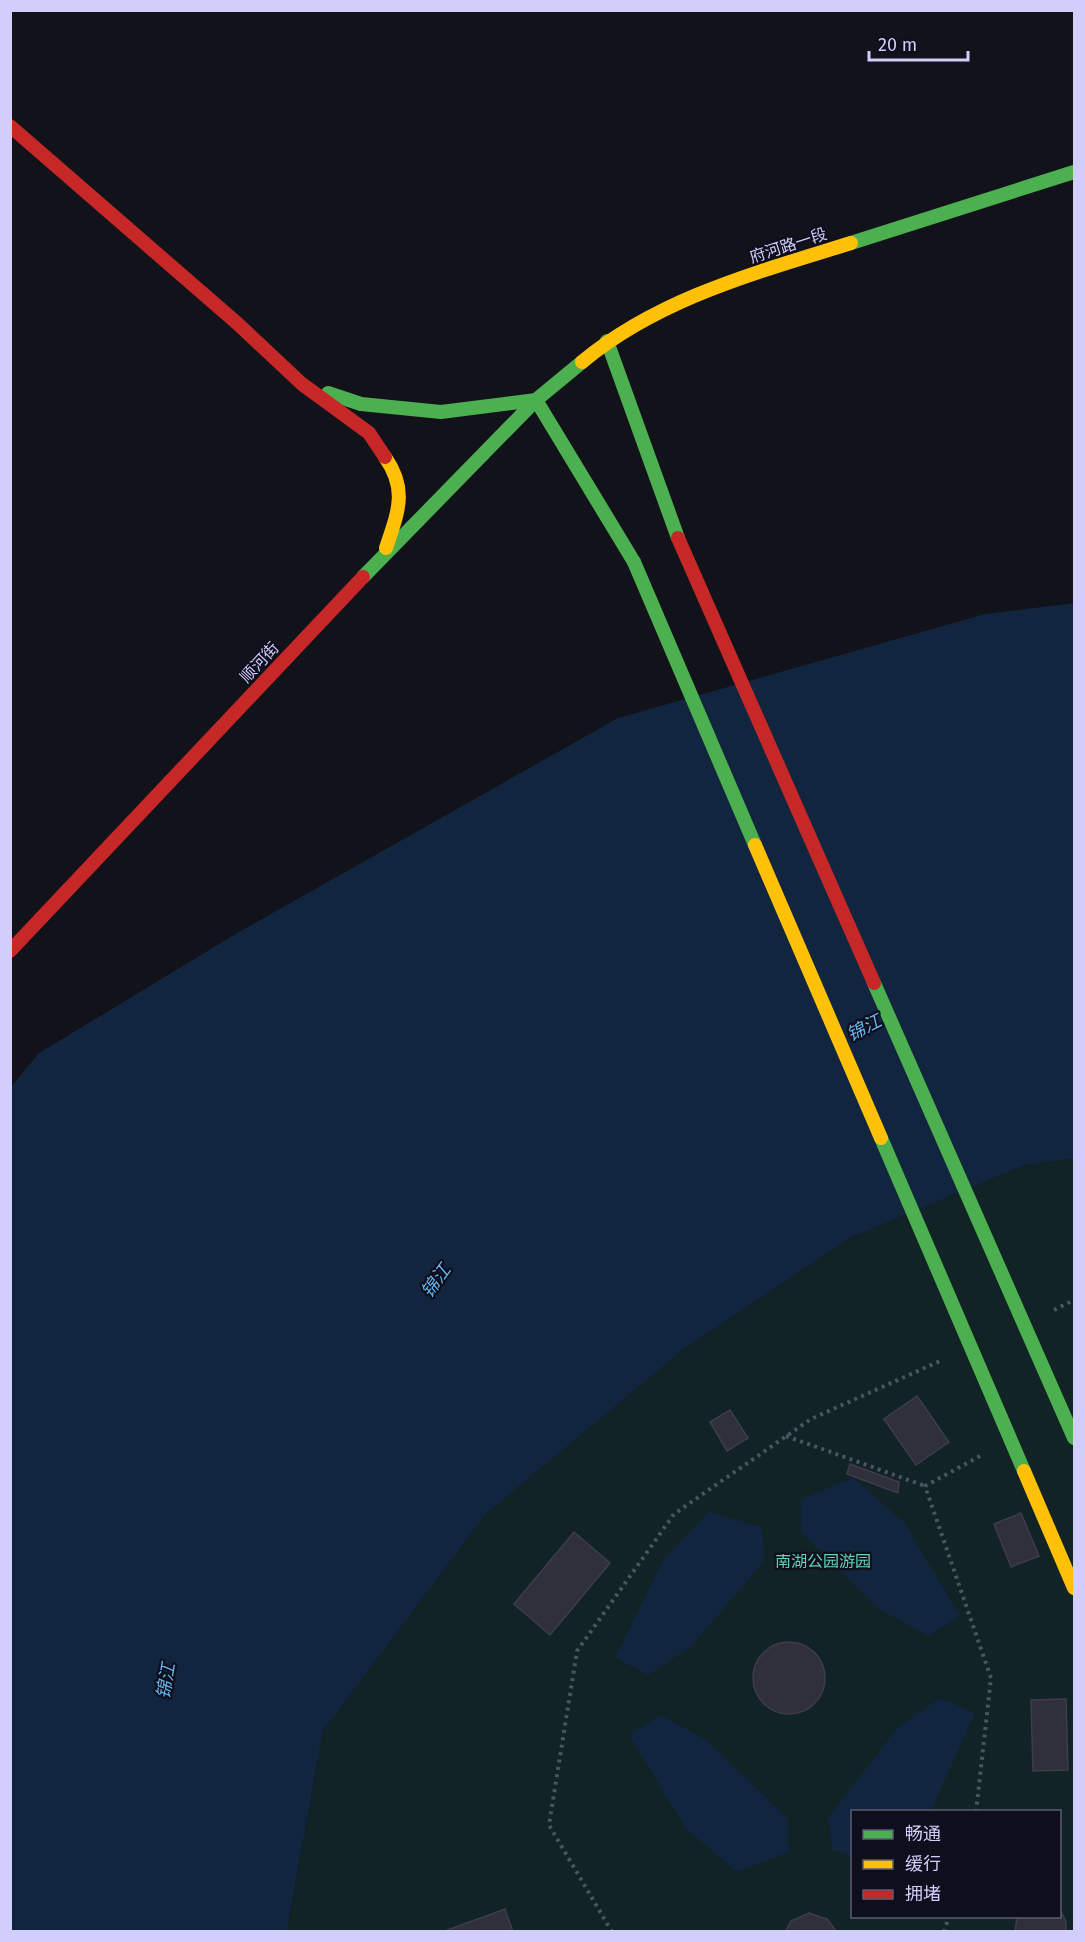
<svg xmlns="http://www.w3.org/2000/svg" width="1085" height="1942" font-family="'Fira Sans','Noto Sans SC',sans-serif">
	<style>
		.green { fill: #112324; fill-rule: evenodd }
		.water { fill: #12253e }
		.building { fill: #302f3c; stroke: #3e3c4d; stroke-width: 1.5 }
		.lines { fill: none; stroke-linecap: round; stroke-linejoin: round }
		.path { stroke: #495661; stroke-width: 4; stroke-dasharray: 3 4.5; stroke-linecap: butt }
		.fast { stroke: #4caf50; stroke-width: 14 }
		.slow { stroke: #ffc107; stroke-width: 14 }
		.jam { stroke: #c62828; stroke-width: 14 }
		.fast-bridge { stroke: #4caf50; stroke-width: 14 }
		.slow-bridge { stroke: #ffc107; stroke-width: 14 }
		.jam-bridge { stroke: #c62828; stroke-width: 14 }
		.labels { text-anchor: middle; stroke-width: 4.5; stroke-linejoin: round; paint-order: stroke }
		.street-label { font-size: 16px; fill: #d1cefb; stroke: #0f0e1d }
		.park-label { font-size: 16px; fill: #61d3b1; stroke: #0f0e1d }
		.water-label { font-size: 18px; font-style: italic; fill: #65b7f2; stroke: #0f0e1d }
	</style>
	<rect width="100%" height="100%" fill="#12121a"/>
	<!-- green -->
	<path class="green" d="M1074,1158v773l-787,1 36,-201 163,-217 197,-164 167,-112 173,-72zM852,1812h208v104h-208z"/>
	<!-- water -->
	<g class="water">
		<polygon points="1074,603 1074,1158 1023,1166 850,1238 683,1350 486,1514 323,1731 287,1931 11,1931 10,1088 39,1053 239,932 618,718 985,614"/>
		<polygon points="853,1478 904,1522 960,1616 929,1636 882,1611 801,1532 801,1499"/>
		<polygon points="709,1512 762,1527 765,1560 692,1646 648,1675 615,1658 663,1560"/>
		<polygon points="940,1698 975,1713 931,1811 852,1812 852,1855 832,1850 828,1818 897,1728"/>
		<polygon points="661,1715 707,1740 788,1819 789,1852 737,1872 686,1829 629,1735"/>
	</g>
	<!-- building -->
	<g class="building">
		<polygon points="917,1396 949,1442 916,1465 884,1419"/>
		<polygon points="730,1410 748,1438 727,1451 710,1422"/>
		<polygon points="850,1464 899,1482 898,1493 847,1474"/>
		<polygon points="1021,1513 1039,1556 1011,1567 994,1524"/>
		<polygon points="574,1532 610,1563 550,1635 514,1604"/>
		<circle cx="789" cy="1678" r="36"/>
		<polygon points="1066,1699 1068,1770 1033,1771 1031,1700"/>
		<polygon points="505,1909 513,1932 442,1932"/>
		<polygon points="1060,1909 1066,1922 1066,1932 1015,1932 1017,1916 1060,1916"/>
		<polygon points="809,1913 827,1919 837,1932 785,1932 791,1921"/>
	</g>
	<g class="lines">
		<!-- path -->
		<g class="path">
			<polyline points="1054,1310 1074,1300"/>
			<polyline points="786,1436 925,1486"/>
			<polyline points="976,1812 991,1678 925,1486 982,1455"/>
			<polyline points="612,1932 549,1825 577,1651 674,1514 811,1419 940,1361"/>
			<polyline points="944,1932 949,1916"/>
		</g>
		<!-- fast -->
		<g class="fast">
			<polyline points="851,243 1074,172"/>
			<polyline points="607,341 678,538"/>
			<polyline points="328,393 361,404 441,412 536,400"/>
			<polyline points="536,400 634,562"/>
			<polyline points="363,577 536,400 582,362"/>
		</g>
		<!-- slow -->
		<g class="slow">
			<path d="M582,362c77,-64 176,-90 269,-119"/>
			<path d="M385,457c23,33 13,55 1,91"/>
		</g>
		<!-- jam -->
		<g class="jam">
			<polyline points="10,126 238,324 302,384 369,433 385,457"/>
			<polyline points="10,951 363,577"/>
		</g>
		<!-- fast-bridge -->
		<g class="fast-bridge">
			<polyline points="634,562 755,845"/>
			<polyline points="874,983 1074,1438"/>
			<polyline points="881,1138 1024,1471"/>
		</g>
		<!-- slow-bridge -->
		<g class="slow-bridge">
			<polyline points="755,845 881,1138"/>
			<polyline points="1024,1471 1074,1588"/>
		</g>
		<!-- jam-bridge -->
		<polyline class="jam-bridge" points="678,538 874,983"/>
	</g>
	<g class="labels">
		<!-- street labels -->
		<g class="street-label">
			<text transform="translate(788 245) rotate(-18)" y="6">府河路一段</text>
			<text transform="translate(259 662) rotate(-47)" y="6">顺河街</text>
		</g>
		<!-- park labels -->
		<g class="park-label">
			<text x="823" y="1567">南湖公园游园</text>
		</g>
		<!-- water labels -->
		<g class="water-label">
			<text transform="translate(864 1028) rotate(-27)" y="6">锦江</text>
			<text transform="translate(436 1281) rotate(-54)" y="6">锦江</text>
			<text transform="translate(166 1681) rotate(-81)" y="6">锦江</text>
		</g>
	</g>
	<!-- border -->
	<rect width="1085" height="1942" fill="none" stroke="#d1cefb" stroke-width="24"/>
	<!-- legend -->
	<rect x="851" y="1810" width="210" height="108" fill="#0f0e1d" stroke="#5d5b76" stroke-width="1.5"/>
	<rect x="863" y="1830" width="30" height="9" fill="#4caf50" stroke="#5d5b76" stroke-width="1.5"/>
	<text x="905" y="1840" font-size="18" fill="#d1cefb">畅通</text>
	<rect x="863" y="1860" width="30" height="9" fill="#ffc107" stroke="#5d5b76" stroke-width="1.5"/>
	<text x="905" y="1870" font-size="18" fill="#d1cefb">缓行</text>
	<rect x="863" y="1890" width="30" height="9" fill="#c62828" stroke="#5d5b76" stroke-width="1.5"/>
	<text x="905" y="1900" font-size="18" fill="#d1cefb">拥堵</text>
	<!-- scale -->
	<path d="M869 51v9h99v-9" fill="none" stroke="#d1cefb" stroke-width="3"/>
	<text x="878" y="51" font-size="18" fill="#d1cefb" stroke="#0f0e1d" stroke-width="4.5" paint-order="stroke">20 m</text>
</svg>
